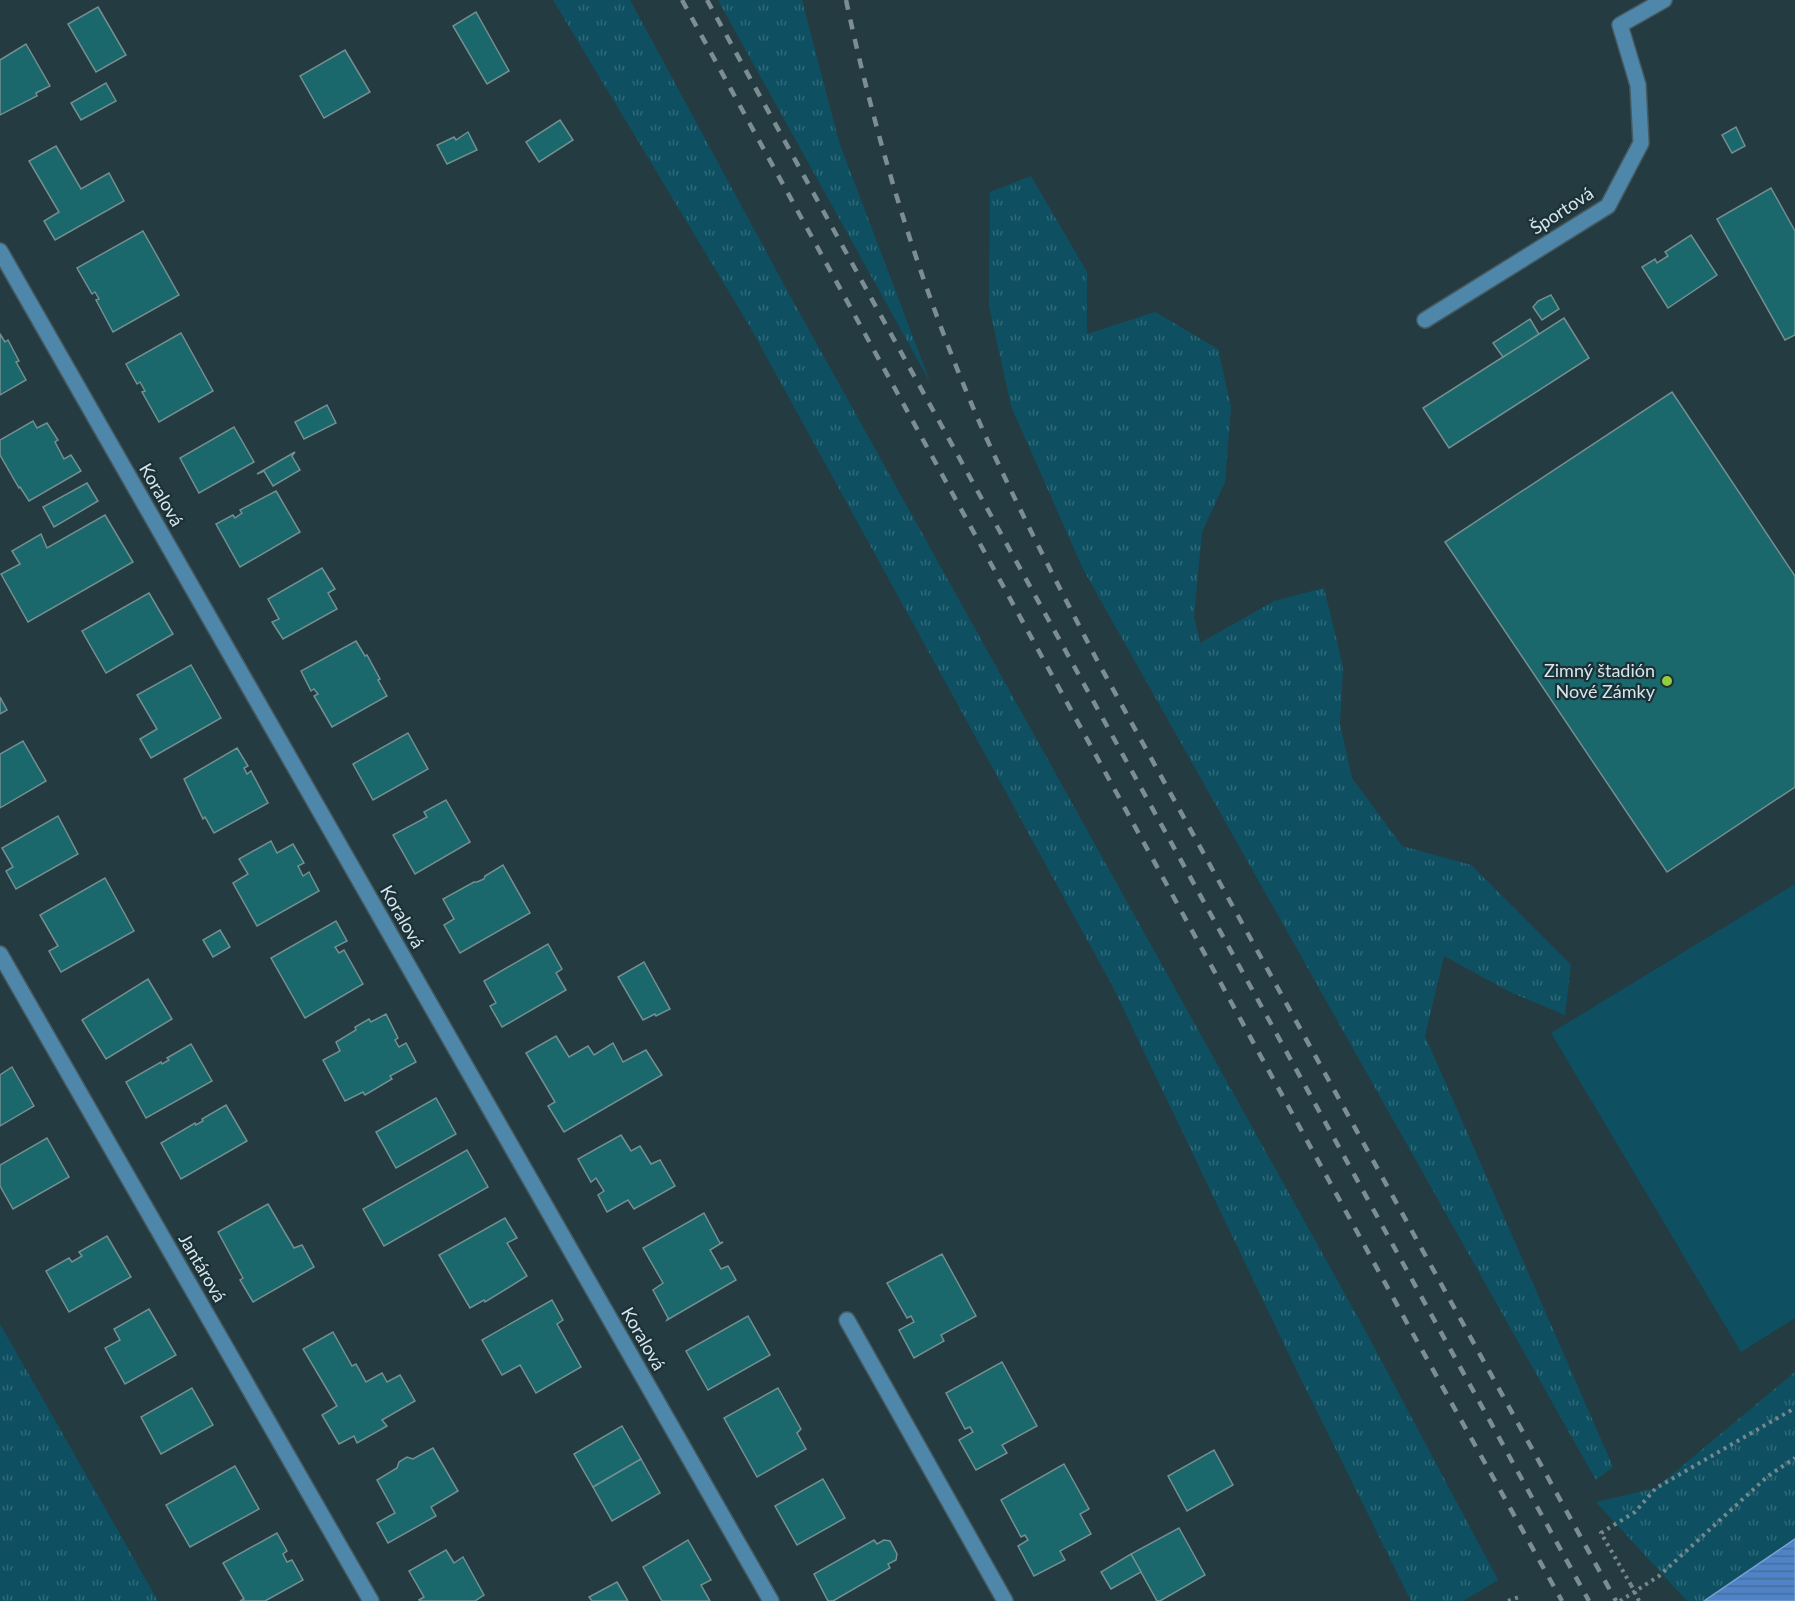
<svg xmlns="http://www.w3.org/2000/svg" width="1795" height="1601" font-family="Lato,sans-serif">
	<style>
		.grass { fill: url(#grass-tufts) }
		.garden { fill: #0e5061 }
		.water { fill: url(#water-rules); stroke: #77a0d1; stroke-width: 1.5 }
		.building { fill: #1a676c; stroke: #748f90; stroke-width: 1.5 }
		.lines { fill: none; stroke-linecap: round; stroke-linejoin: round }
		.minor-casing { stroke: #455a60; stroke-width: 18 }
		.path { stroke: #76888d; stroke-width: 4; stroke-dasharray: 3 4.5; stroke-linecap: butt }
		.minor { stroke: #4e87aa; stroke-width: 15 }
		.rail { stroke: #7c8d93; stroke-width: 4.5; stroke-dasharray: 10 10; stroke-linecap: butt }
		.path-bridge { stroke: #76888d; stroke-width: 4; stroke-dasharray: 3 4.5; stroke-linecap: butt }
		.poi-dot { fill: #93cc3d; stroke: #1b3138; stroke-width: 2 }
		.labels { text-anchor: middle; stroke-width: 4.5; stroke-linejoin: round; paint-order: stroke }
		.street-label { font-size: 18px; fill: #d8e5e9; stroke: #1b3138 }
		.poi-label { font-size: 18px; fill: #d8e5e9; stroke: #1b3138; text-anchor: end }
	</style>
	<defs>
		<pattern id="grass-tufts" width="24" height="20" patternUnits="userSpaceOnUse" patternTransform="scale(1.5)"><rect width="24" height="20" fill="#0e5061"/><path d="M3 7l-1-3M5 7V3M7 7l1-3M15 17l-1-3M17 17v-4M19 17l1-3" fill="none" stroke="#306978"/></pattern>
		<pattern id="water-rules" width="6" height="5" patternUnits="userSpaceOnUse" patternTransform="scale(1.5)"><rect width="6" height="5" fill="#4e83c7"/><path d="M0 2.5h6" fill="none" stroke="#496d9a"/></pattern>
	</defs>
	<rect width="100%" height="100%" fill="#253b42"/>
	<!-- grass -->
	<g class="grass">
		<polygon points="553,0 630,0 789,294 1366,1332 1498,1580 1463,1601 1411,1601 1295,1367 1112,985 749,325"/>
		<polygon points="718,0 802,0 839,142 930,382"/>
		<polygon points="1031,176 1087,272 1087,334 1155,312 1218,349 1231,407 1225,482 1202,532 1194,616 1200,643 1274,601 1324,588 1343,667 1340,724 1352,778 1402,846 1471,865 1571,965 1565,1015 1510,992 1444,956 1425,1036 1613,1467 1596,1480 1083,569 1011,406 989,306 990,192"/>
		<polygon points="0,1324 158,1601 0,1601"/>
		<polygon points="1795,1372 1795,1539 1704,1601 1687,1601 1596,1502 1656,1488"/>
	</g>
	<!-- garden -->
	<polygon class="garden" points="1795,884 1795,1318 1741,1352 1551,1033"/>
	<!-- water -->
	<polygon class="water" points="1795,1539 1795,1601 1704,1601"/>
	<!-- building -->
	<g class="building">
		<polygon points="98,7 126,55 96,72 68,24"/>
		<polygon points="476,12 509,71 487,84 453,26"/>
		<polygon points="26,44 50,86 36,93 37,96 0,115 0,60"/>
		<polygon points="345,50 370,92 324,118 300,76"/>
		<polygon points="106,83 116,101 81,120 71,103"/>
		<polygon points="560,120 573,140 539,162 526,142"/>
		<polygon points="1736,127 1745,146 1732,153 1722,135"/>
		<polygon points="468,132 477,150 447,164 437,145 454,137 456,140"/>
		<polygon points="56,146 81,189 109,173 124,201 55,240 44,221 59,212 29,161"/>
		<polygon points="1771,188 1795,231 1795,335 1785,340 1717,219"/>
		<polygon points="143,231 179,295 113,332 96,300 99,299 95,292 92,294 77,268"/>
		<polygon points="1691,235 1717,275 1668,308 1642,267 1655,259 1657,263 1668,256 1665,252"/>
		<polygon points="1551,295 1559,309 1542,320 1533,307 1538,301"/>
		<polygon points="1564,318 1589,358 1449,448 1423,408"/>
		<polygon points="1530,319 1539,334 1503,357 1493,343"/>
		<polygon points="181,333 213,391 159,422 142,392 145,391 140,382 137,384 126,364"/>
		<polygon points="0,334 5,342 8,340 19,361 16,362 26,380 0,395"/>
		<polygon points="1672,392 1795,576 1795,787 1667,872 1445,542"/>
		<polygon points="327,405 336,423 304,439 295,422"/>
		<polygon points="33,421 37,428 47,423 58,440 55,442 64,459 71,455 81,471 29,501 20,487 19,488 0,455 0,440"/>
		<polygon points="234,427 254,462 199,493 180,458"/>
		<polygon points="295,452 292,456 300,470 273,486 264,471 257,474"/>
		<polygon points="87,483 98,501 54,527 43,507"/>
		<polygon points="276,491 300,532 240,567 216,524 233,515 235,518 242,513 240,510"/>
		<polygon points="105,515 133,562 28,622 1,574 20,564 12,551 41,534 47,548"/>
		<polygon points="322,568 335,589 328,593 337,609 283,639 272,622 279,619 268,599"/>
		<polygon points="149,593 173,634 106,673 82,631"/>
		<polygon points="356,641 365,656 367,655 380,679 378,680 387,696 332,727 314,696 318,694 314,689 311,691 301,671"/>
		<polygon points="191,665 221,718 151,758 140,739 157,729 137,695"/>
		<polygon points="0,697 7,710 0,714"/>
		<polygon points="408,733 428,769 373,800 353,764"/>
		<polygon points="23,741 46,781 0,808 0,754"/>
		<polygon points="237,748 248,766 244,768 247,774 251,771 268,803 214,833 205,817 203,819 184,779"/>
		<polygon points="446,800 470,842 415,874 393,835 427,817 424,812"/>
		<polygon points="58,816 78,854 16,889 6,871 13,867 2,848"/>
		<polygon points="271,841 277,853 293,844 304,863 298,866 303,876 309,872 319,891 257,926 233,883 248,874 239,859"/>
		<polygon points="503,865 530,913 460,953 444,925 454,919 443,899 474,882 477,882 484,879 485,876"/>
		<polygon points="105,878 134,931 61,972 49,951 58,946 40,915"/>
		<polygon points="336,921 347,941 335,947 339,953 344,950 363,984 305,1018 271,958"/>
		<polygon points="220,930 230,947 213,957 203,940"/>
		<polygon points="548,944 562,969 556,973 566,990 502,1027 490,1006 496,1003 484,981"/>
		<polygon points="644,962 670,1009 656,1016 655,1014 643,1020 618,977"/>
		<polygon points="148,979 172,1019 106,1059 82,1020"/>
		<polygon points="386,1014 398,1038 395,1040 399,1047 406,1043 416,1062 390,1076 392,1079 365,1095 363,1092 345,1101 323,1060 340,1051 336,1042 356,1030 355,1027 369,1019 371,1022"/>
		<polygon points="556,1036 569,1057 588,1046 594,1055 613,1043 623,1062 646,1050 662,1075 564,1132 548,1106 555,1102 526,1053"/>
		<polygon points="191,1044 212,1081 146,1118 126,1082 161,1062 162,1064 169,1060 167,1058"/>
		<polygon points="12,1067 34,1106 0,1126 0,1075"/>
		<polygon points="436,1098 456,1134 396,1168 376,1132"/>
		<polygon points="226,1105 247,1141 181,1179 161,1143 195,1123 196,1125 203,1121 202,1119"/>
		<polygon points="621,1135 631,1151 640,1146 651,1164 660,1160 675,1186 634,1209 628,1200 607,1212 598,1195 604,1191 596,1178 591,1182 578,1159"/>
		<polygon points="47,1138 69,1177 13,1209 0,1186 0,1165"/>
		<polygon points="467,1150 488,1187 384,1246 363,1209"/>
		<polygon points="268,1204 294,1248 302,1245 314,1267 253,1302 240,1280 243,1278 218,1232"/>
		<polygon points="704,1213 720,1243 723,1242 710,1250 721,1269 728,1266 736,1280 667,1320 668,1318 653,1290 663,1283 643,1248"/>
		<polygon points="505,1218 517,1238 507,1243 527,1276 485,1302 484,1300 470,1308 439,1255"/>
		<polygon points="107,1236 131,1277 69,1312 46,1271 69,1258 72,1262 82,1256 79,1252"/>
		<polygon points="942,1254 976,1316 941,1335 944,1341 914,1358 899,1330 914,1322 911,1316 907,1318 887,1283"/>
		<polygon points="552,1300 563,1320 557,1324 581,1367 536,1393 520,1365 502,1375 482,1340"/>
		<polygon points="149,1309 176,1355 125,1384 105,1348 120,1340 114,1329"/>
		<polygon points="748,1316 770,1355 708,1390 686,1351"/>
		<polygon points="333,1332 352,1366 356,1364 366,1382 382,1373 387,1382 400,1375 415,1401 382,1420 387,1426 357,1443 354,1436 339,1444 322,1415 337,1406 303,1349"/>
		<polygon points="1002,1362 1037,1426 1002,1445 1007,1453 976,1470 959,1440 973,1432 970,1427 965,1429 946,1393"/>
		<polygon points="192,1388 213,1425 161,1454 141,1417"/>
		<polygon points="778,1388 801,1429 797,1433 806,1449 757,1477 724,1418"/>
		<polygon points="622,1426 641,1459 593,1487 574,1454"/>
		<polygon points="433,1448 458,1491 431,1507 436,1516 388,1543 377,1523 395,1513 377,1480 397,1468 399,1462 407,1457 413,1459"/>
		<polygon points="1214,1450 1233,1485 1187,1511 1168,1476"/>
		<polygon points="641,1459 660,1493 612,1521 593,1487"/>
		<polygon points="1064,1464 1089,1509 1080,1514 1091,1534 1060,1551 1065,1560 1034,1576 1018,1546 1028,1540 1025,1535 1021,1537 1001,1500"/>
		<polygon points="235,1466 259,1509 190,1547 166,1505"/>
		<polygon points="823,1479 845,1518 797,1545 775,1506"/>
		<polygon points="1179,1528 1205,1575 1160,1601 1157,1601 1131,1554"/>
		<polygon points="277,1533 287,1551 283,1554 287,1562 292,1560 303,1580 265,1601 240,1601 244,1599 223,1563"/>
		<polygon points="688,1540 711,1580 701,1585 710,1601 662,1601 643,1567"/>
		<polygon points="874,1540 877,1544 884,1540 890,1541 897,1554 896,1560 888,1564 890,1568 833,1601 828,1601 814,1574"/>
		<polygon points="446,1550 454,1563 463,1557 484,1595 475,1601 420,1601 419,1600 424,1597 409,1571"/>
		<polygon points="1131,1554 1141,1572 1111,1589 1101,1572"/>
		<polygon points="617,1582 628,1601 592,1601 589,1597"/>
	</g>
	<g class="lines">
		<!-- minor casing -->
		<g class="minor-casing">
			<g id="minor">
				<polyline points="0,251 771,1601"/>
				<polyline points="1425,320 1608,206 1641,143 1638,85 1620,25 1664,0"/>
				<polyline points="0,954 371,1601"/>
				<polyline points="847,1320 1005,1601"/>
			</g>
		</g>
		<!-- path -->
		<g class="path">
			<polyline points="1631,1585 1601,1533 1635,1512 1656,1488 1795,1408"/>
			<polyline points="1508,1601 1522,1596"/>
			<polyline points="1620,1601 1659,1576 1768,1476 1795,1458"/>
		</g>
		<!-- minor -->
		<use href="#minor" class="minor"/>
		<!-- rail -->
		<g class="rail">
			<polyline points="682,0 1413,1334 1562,1601"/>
			<polyline points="707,0 1589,1601"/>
			<path d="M846,0c32,149 77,295 139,435 35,77 74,152 113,227l518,939"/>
		</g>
		<!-- path-bridge -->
		<polyline class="path-bridge" points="1631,1585 1639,1601"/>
	</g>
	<!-- markers -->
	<circle class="poi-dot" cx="1667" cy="681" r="6"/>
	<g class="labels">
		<!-- street labels -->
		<g class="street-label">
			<text transform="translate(1562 211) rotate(-33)" y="6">Športová</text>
			<text transform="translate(161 495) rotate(60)" y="6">Koralová</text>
			<text transform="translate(402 917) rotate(60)" y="6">Koralová</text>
			<text transform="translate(202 1268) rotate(60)" y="6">Jantárová</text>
			<text transform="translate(643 1339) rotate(60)" y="6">Koralová</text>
		</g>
		<!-- poi labels -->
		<g class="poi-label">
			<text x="1655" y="677">Zimný štadión<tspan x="1655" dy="21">Nové Zámky</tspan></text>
		</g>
	</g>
</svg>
